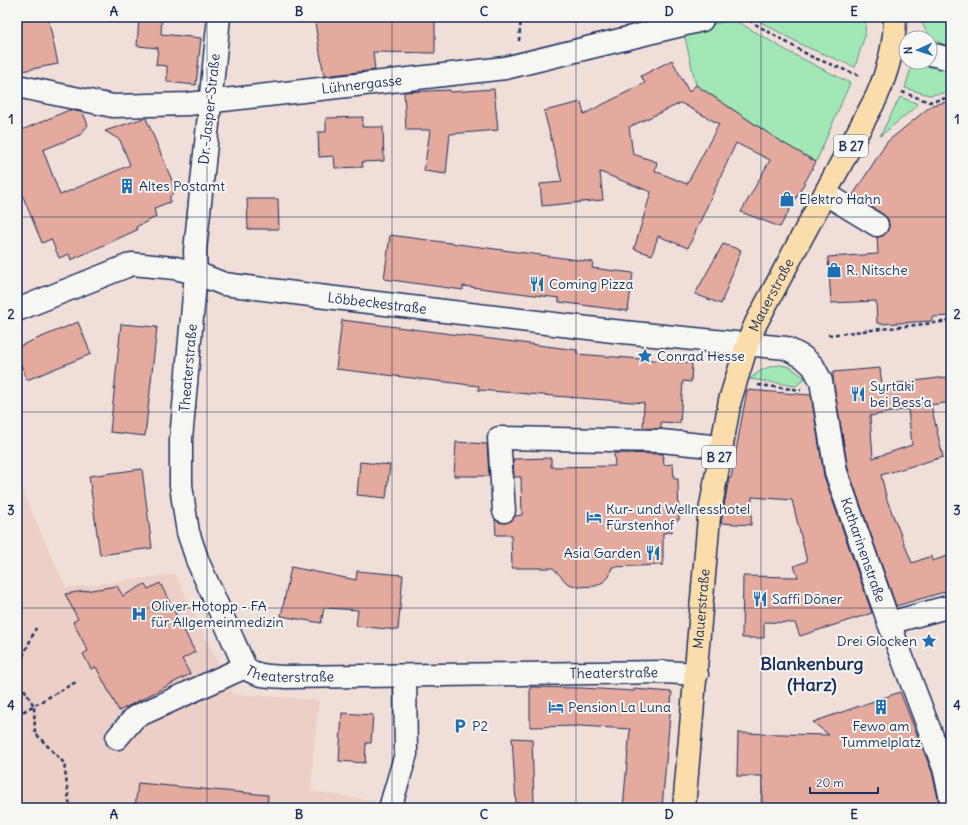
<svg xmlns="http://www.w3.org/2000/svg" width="968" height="825" font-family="Delius,sans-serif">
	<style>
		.built { fill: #eccfc6 }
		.green { fill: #a2e8b5; stroke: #5e8c8a }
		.building { fill: #e3aa9d; stroke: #1b2f5e; fill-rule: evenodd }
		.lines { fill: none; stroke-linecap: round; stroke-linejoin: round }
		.minor-casing { stroke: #1b2f5e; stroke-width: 25 }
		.major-casing { stroke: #1b2f5e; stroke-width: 25 }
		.path { stroke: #1b2f5e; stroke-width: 2.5; stroke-dasharray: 4 3; stroke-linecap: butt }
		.minor { stroke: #f6f6f2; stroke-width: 22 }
		.major { stroke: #fbddab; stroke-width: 22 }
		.grid { fill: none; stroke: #1b2f5e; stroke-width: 1; stroke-opacity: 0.55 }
		.labels { text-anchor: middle; stroke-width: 4; stroke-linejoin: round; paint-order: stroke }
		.shield { fill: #f6f6f2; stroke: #5d6b8a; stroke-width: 1 }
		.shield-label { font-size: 13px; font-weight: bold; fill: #1b2f5e }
		.street-label { font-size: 14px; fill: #1b2f5e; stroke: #f6f6f2 }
		.poi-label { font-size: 14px; fill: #1b2f5e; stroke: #f6f6f2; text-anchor: start }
		.district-label { font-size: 18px; font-weight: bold; fill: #1b2f5e; stroke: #f6f6f2 }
		.neatline { fill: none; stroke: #1b2f5e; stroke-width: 1.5 }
		.grid-label { font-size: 13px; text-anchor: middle; font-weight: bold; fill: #1b2f5e }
	</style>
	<rect width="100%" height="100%" fill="#f0dfd8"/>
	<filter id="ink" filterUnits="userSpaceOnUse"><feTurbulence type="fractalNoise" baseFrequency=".025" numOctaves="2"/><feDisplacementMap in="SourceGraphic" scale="8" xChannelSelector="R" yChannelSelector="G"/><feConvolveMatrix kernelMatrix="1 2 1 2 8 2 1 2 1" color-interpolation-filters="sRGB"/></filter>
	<g filter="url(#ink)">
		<!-- built -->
		<polygon class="built" points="17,479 66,588 175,574 233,694 319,700 313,756 311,791 383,803 381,808 17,808"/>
		<!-- green -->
		<g class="green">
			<polygon points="754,17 866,17 865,35 855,67 804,46 757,20"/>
			<path d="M921,17h30v30c-15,-4 -28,-14 -30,-30z"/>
			<polygon points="731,21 738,22 789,52 850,83 816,162 783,143 696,85 683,29"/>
			<polygon points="919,62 951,71 951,92 929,95 905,88 911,68"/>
			<polygon points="900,97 916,103 917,106 880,136"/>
			<path d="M781,365l9,2 15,11 -9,8 -46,-7c10,-9 17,-13 31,-14z"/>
		</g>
		<!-- building -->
		<g class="building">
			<polygon points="17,17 48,17 58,64 22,71 17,46"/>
			<polygon points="139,17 162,17 161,34 201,38 196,85 167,82 167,66 156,65 158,48 137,46"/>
			<polygon points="314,17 435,17 435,53 373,52 375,70 324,76"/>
			<path d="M672,60l17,32 7,-7 84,56 36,21 -36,65 -39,-15 29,-52 -34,-17 -48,105 -30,-12 -6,19 -18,-6 17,-57 -51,-20 3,28 -61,6 -2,-22 22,-2 -18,-71 37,-9 3,12 61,-31 -4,-7zM681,103l38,21 -32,60 -32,-13 2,-9 -24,-8 -4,-27z"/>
			<polygon points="494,89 498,130 450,134 446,174 424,171 430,130 406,130 404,92 450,90 450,92"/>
			<polygon points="951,101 951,316 932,317 932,321 881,324 877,323 876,301 831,303 828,257 878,254 877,237 883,236 887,232 889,226 888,219 884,215 853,195 887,142 932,105"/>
			<polygon points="69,110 81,112 84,115 88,125 80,135 43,150 60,195 130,165 120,140 105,131 144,118 146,118 176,190 170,196 170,202 154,208 156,217 136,227 137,230 71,260 69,254 59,258 51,239 42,243 17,182 17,132"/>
			<polygon points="363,117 362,127 383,127 384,161 362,162 363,167 335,168 334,156 319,157 318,132 326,132 326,118"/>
			<polygon points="247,199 278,199 279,229 248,229"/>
			<polygon points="390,235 593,262 592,268 633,273 628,311 559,302 559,298 463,286 463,290 384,279"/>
			<polygon points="723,244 741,250 721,304 695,294"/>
			<polygon points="342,320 577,350 577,354 692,363 691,382 683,381 680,423 661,422 661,429 643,428 644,403 478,390 479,386 336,369"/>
			<polygon points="78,322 91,354 27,380 17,354 17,347"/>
			<polygon points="121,324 157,327 145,436 110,432"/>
			<path d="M880,368l2,17 65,-8 4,15v10l-20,3 12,52 -62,18 6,25 25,63 19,-7 1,5 19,-6v35l-55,16 -48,-137 -15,-89v-8zM908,409l4,36 -39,13 -3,-42z"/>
			<polygon points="747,390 811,395 824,476 872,613 800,636 795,623 764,622 764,638 742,638 743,576 798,577 794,566 807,561 792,500 752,497 751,525 721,523 729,478 731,478"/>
			<polygon points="456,442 487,444 489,476 454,476"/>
			<polygon points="614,453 663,454 664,465 673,464 674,479 678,479 679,520 672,520 672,532 663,533 663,565 612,567 609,577 603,582 596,586 578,587 567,583 553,568 512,568 511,535 496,535 495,520 505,523 511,521 515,516 522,515 521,477 514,477 513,459 551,458 551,467 615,466"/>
			<polygon points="360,462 390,465 386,498 357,495"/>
			<polygon points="142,469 152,548 100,555 89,476"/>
			<polygon points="291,567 356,580 357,571 403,575 398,630 356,626 358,610 324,608 321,623 281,616"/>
			<polygon points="160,583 195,652 182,659 190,674 119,711 96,667 91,669 83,654 88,651 73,622 78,619 65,594 117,586 123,596 145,584 148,589"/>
			<polygon points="530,687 582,688 634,691 634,689 672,692 662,808 623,808 630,729 580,726 530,727"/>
			<polygon points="900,692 932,772 939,802 943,808 762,808 762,776 737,776 738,733 829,735 813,722"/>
			<polygon points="342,713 373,715 371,743 366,743 365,763 339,761"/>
			<polygon points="512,738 532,739 534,803 516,803"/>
			<polygon points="138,783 268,795 267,808 135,808"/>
		</g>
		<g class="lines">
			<!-- minor casing -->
			<g class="minor-casing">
				<g id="minor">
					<path id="s1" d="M219,17l-24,234 1,22 -15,166v46l3,22 4,25 10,30 47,105c10,10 27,9 41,10l378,-5 33,2"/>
					<polyline points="930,54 951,59"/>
					<path id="s2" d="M17,86l96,20 75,-2 317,-36 197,-48"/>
					<polyline points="826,194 877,225"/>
					<path id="s3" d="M17,310l115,-46 43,4 21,5 28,11 94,12 295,35 173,17 17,9 10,9 8,15 15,91 53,151 55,145 7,31"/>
					<polyline points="504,511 499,438 661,441 721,447"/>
					<polyline points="889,623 951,606"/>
					<polyline points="117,738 135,717 245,667"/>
					<polyline points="390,808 406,754 405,676"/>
				</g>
			</g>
			<!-- major casing -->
			<g class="major-casing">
				<g id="major">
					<path id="s4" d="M684,808l25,-291 21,-117 17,-55 9,-22 120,-225c12,-27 19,-52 19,-81"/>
				</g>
			</g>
			<!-- path -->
			<g class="path">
				<polyline points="743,17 812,57 860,76"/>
				<polyline points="519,41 521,17"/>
				<polyline points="902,92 929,102 951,97"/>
				<polyline points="828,335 951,321"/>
				<polyline points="758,385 801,390"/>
				<polyline points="17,669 36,628"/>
				<polyline points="17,677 34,706 35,733 64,763 70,808"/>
				<polyline points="17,715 76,682"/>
			</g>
			<!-- minor -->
			<use href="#minor" class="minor"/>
			<!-- major -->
			<use href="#major" class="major"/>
		</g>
	</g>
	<!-- grid -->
	<path class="grid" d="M207,17v791M392,17v791M576,17v791M761,17v791M17,217h934M17,412h934M17,608h934"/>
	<!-- icons -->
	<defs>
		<g id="building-bare" transform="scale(1.2)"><path d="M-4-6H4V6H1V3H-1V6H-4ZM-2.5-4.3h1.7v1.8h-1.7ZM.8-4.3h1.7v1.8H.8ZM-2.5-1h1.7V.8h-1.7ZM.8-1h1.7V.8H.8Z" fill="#1f6fb2" stroke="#f6f6f2" stroke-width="2.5" paint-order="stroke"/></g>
		<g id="shop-bare" transform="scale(1.2)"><path d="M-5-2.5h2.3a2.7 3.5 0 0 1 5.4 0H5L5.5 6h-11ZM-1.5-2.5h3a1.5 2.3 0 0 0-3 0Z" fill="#1f6fb2" stroke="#f6f6f2" stroke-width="2.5" paint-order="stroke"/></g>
		<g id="restaurant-bare" transform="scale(1.2)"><path d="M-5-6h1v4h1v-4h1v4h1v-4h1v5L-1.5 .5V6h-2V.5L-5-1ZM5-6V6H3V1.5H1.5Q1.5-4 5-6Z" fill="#1f6fb2" stroke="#f6f6f2" stroke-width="2.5" paint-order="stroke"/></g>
		<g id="sight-bare" transform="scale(1.2)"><path d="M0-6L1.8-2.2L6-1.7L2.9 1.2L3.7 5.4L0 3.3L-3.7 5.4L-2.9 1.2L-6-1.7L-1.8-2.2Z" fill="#1f6fb2" stroke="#f6f6f2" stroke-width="2.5" paint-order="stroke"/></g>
		<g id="hotel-bare" transform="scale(1.2)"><path d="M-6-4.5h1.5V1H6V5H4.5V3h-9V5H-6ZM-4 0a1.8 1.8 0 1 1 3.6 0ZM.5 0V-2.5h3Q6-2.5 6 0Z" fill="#1f6fb2" stroke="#f6f6f2" stroke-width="2.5" paint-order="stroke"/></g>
		<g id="hospital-bare" transform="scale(1.2)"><path d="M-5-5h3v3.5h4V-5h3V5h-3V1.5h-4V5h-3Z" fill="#1f6fb2" stroke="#f6f6f2" stroke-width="2.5" paint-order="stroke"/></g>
		<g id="parking-bare" transform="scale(1.2)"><path d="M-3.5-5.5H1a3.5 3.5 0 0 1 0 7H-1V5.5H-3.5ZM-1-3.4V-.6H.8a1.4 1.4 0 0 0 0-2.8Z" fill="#1f6fb2" stroke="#f6f6f2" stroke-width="2.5" paint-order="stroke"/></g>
	</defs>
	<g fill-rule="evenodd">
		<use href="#building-bare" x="127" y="186"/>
		<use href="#shop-bare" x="787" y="199"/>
		<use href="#shop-bare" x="834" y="270"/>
		<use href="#restaurant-bare" x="537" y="284"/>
		<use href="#sight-bare" x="645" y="356"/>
		<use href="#restaurant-bare" x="858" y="394"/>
		<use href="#hotel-bare" x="594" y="517"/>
		<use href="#restaurant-bare" x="653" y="553"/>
		<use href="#restaurant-bare" x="760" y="599"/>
		<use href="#hospital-bare" x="139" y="614"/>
		<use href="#sight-bare" x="929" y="641"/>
		<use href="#hotel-bare" x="556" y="707"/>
		<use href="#building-bare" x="881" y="707"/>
		<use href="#parking-bare" x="460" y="726"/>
	</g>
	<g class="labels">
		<!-- shield labels -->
		<g class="shield">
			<rect x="834" y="135" width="34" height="22" rx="3"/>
			<rect x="702" y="446" width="34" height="22" rx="3"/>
		</g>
		<g class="shield-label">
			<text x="851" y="151">B 27</text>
			<text x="719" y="462">B 27</text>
		</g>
		<!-- street labels -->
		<g class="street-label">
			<text dy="5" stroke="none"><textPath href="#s2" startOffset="348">Lühnergasse</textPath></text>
			<text transform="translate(209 109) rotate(-84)" y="5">Dr.-Jasper-Straße</text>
			<text dy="5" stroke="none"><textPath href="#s4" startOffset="524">Mauerstraße</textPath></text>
			<text dy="5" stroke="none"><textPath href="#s3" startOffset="373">Löbbeckestraße</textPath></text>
			<text transform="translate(188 368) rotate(-85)" y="5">Theaterstraße</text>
			<text dy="5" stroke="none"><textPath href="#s3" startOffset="1009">Katharinenstraße</textPath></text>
			<text dy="5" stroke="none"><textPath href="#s4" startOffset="200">Mauerstraße</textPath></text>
			<text dy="5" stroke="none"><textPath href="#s1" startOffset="711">Theaterstraße</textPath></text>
			<text dy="5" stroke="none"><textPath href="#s1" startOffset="1035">Theaterstraße</textPath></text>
		</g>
		<!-- poi labels -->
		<g class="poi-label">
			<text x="139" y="191">Altes Postamt</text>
			<text x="799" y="204">Elektro Hahn</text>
			<text x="846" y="275">R. Nitsche</text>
			<text x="549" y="289">Coming Pizza</text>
			<text x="657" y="361">Conrad Hesse</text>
			<text x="870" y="391">Syrtaki<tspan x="870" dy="16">bei Bess'a</tspan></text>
			<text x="606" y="514">Kur- und Wellnesshotel<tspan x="606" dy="16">Fürstenhof</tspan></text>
			<text x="641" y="558" text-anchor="end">Asia Garden</text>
			<text x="772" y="604">Saffi Döner</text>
			<text x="151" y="611">Oliver Hotopp - FA<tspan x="151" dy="16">für Allgemeinmedizin</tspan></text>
			<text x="917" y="646" text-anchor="end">Drei Glocken</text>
			<text x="568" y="712">Pension La Luna</text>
			<text x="472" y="731">P2</text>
			<text x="881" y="731" text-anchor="middle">Fewo am<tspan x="881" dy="16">Tummelplatz</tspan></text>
		</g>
		<!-- district labels -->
		<g class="district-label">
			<text x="812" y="670">Blankenburg<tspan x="812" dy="21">(Harz)</tspan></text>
		</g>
	</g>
	<!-- margin -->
	<rect width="968" height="825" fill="none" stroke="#f6f6f2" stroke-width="44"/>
	<!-- north arrow -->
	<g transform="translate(918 50) rotate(267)"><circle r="19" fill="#f6f6f2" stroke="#9ea6b7"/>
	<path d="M0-3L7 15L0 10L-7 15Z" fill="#1f6fb2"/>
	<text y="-6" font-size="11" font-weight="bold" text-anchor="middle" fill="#1b2f5e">N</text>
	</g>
	<!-- scale -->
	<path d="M810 787v6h68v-6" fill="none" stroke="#1b2f5e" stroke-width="2"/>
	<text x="816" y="787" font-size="12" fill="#1b2f5e" stroke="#f6f6f2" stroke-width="3" paint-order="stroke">20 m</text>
	<rect x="22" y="22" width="924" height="781" class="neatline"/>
	<g class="grid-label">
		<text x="114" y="16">A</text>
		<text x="299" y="16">B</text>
		<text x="484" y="16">C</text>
		<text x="669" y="16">D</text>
		<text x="854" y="16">E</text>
		<text x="11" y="124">1</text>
		<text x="957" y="124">1</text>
		<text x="11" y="319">2</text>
		<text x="957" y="319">2</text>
		<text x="11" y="515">3</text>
		<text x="957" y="515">3</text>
		<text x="11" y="710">4</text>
		<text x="957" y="710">4</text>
		<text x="114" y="819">A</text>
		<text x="299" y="819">B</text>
		<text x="484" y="819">C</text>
		<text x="669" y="819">D</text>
		<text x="854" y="819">E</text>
	</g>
</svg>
